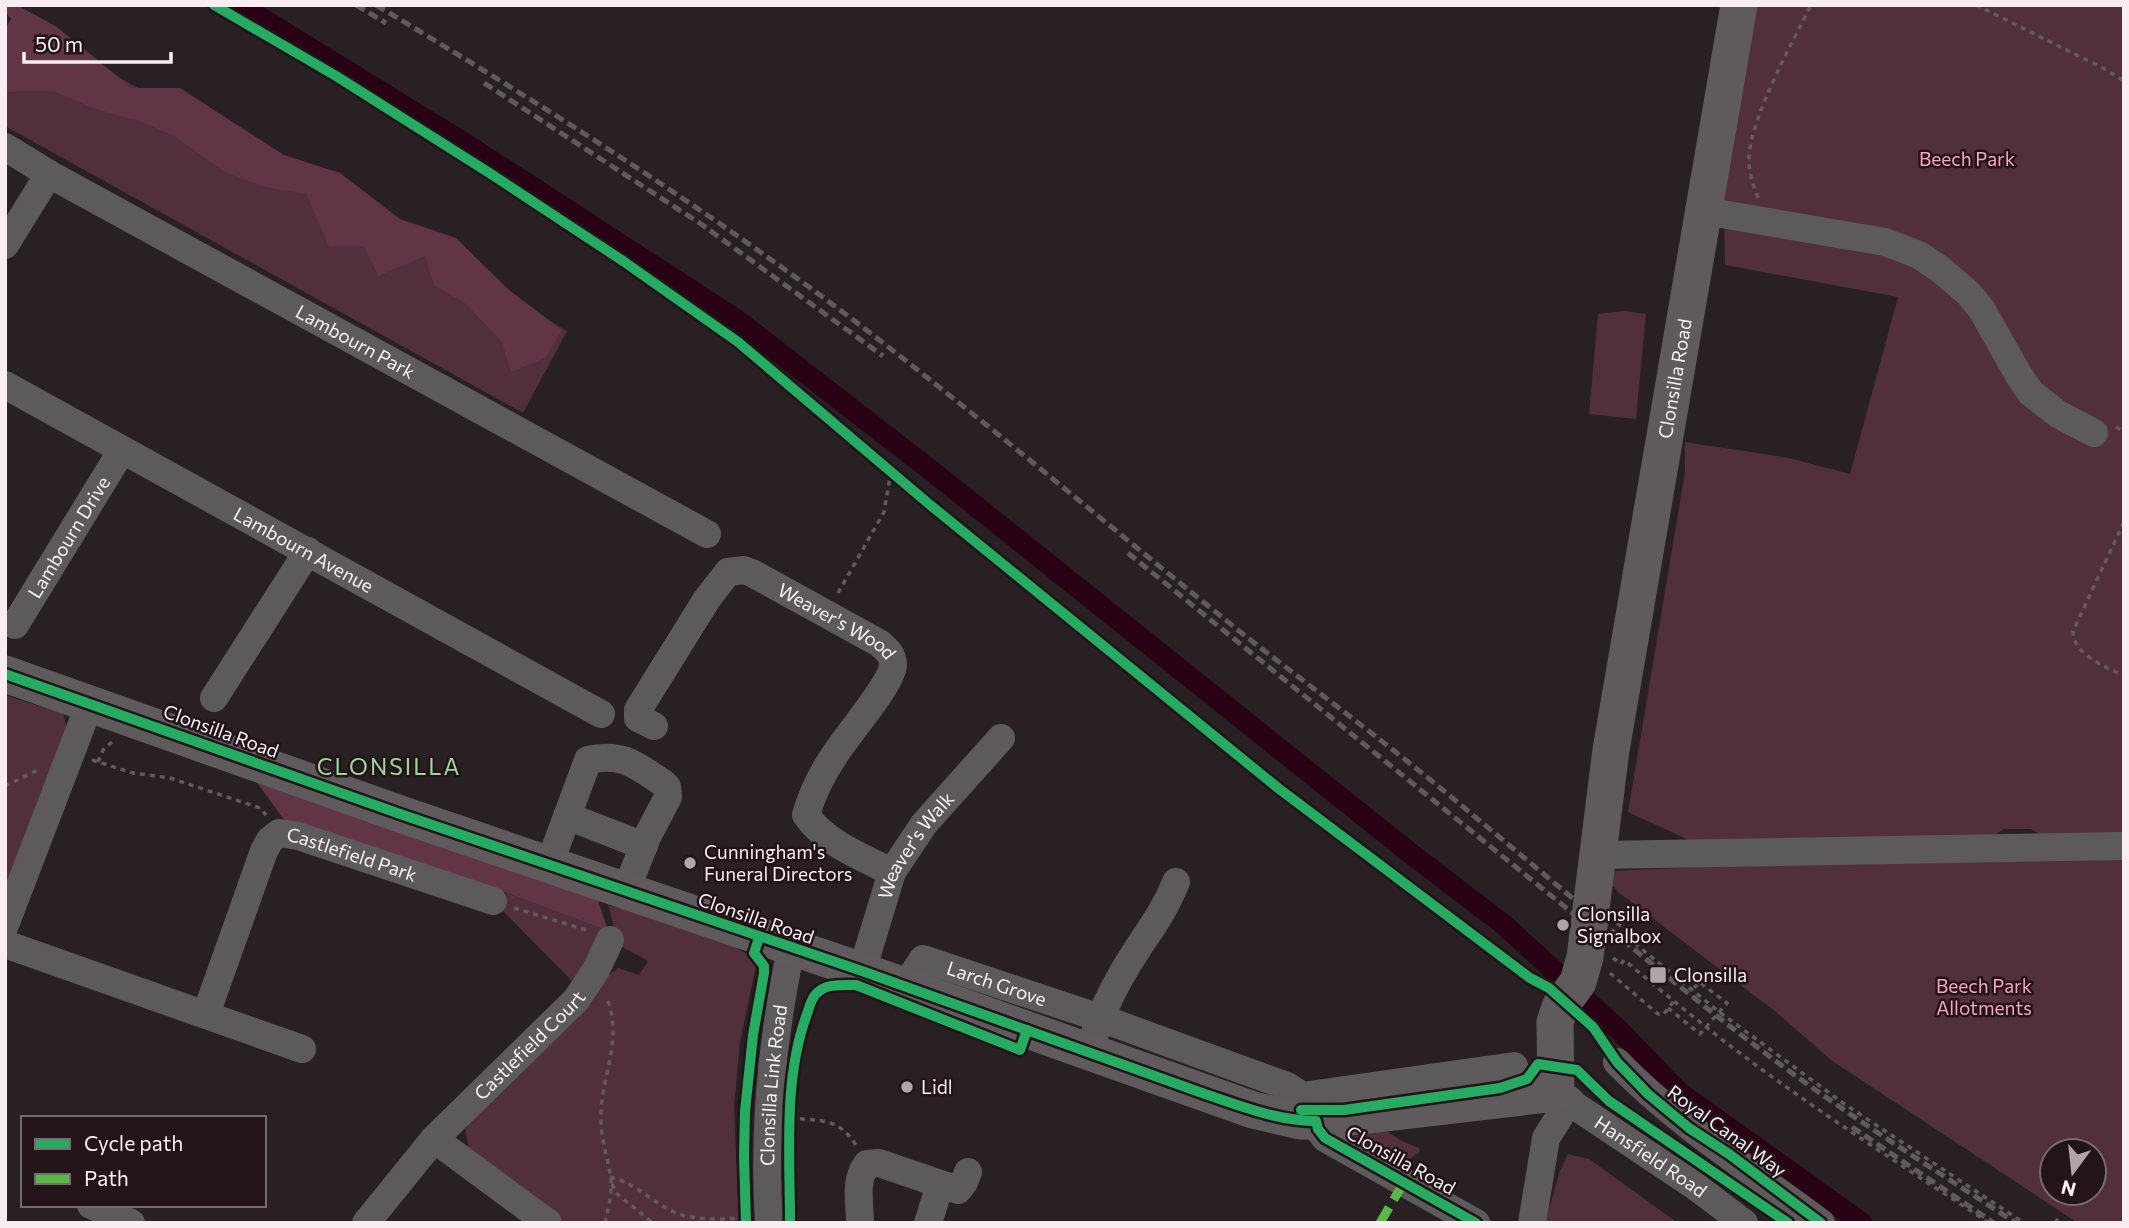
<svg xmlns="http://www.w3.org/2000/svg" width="2129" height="1228" font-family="Commissioner,sans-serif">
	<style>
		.green { fill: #51303c; fill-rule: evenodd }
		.forest { fill: #613446 }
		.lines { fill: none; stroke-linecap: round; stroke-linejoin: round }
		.canal { stroke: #290315; stroke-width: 21 }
		.path { stroke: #605c5e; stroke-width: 3.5; stroke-dasharray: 5 5; stroke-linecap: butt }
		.minor { stroke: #5d5a5b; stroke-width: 28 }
		.major { stroke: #5f5a5b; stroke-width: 37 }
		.rail { stroke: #5f5a5b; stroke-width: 5; stroke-dasharray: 10 5; stroke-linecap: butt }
		.quiet { stroke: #58b947; stroke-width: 9; stroke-dasharray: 18 9; stroke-linecap: butt }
		.cycleway-casing { stroke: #221419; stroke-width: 15 }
		.cycleway { stroke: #26ab63; stroke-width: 10 }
		.poi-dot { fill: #afa6a9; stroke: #221419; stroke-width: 2.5 }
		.labels { text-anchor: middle; stroke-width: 5; stroke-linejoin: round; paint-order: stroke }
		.park-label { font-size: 19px; fill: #f9a4c4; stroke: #221419 }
		.street-label { font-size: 19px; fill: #f8eef1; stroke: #221419 }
		.poi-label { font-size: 19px; fill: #f8eef1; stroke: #221419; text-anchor: start }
		.quarter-label { font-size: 23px; letter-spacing: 2px; fill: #9ed69b; stroke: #221419 }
	</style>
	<rect width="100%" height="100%" fill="#282023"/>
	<!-- green -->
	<g class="green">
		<polygon points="1753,5 2119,5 2124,7 2124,841 2060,843 2030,829 2004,829 1979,845 1706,848 1628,812 1685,472 1685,442 1789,458 1850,474 1898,297 1725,265 1723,173"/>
		<polygon points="32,28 567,331 523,413 5,126 5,69"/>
		<polygon points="1624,311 1646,314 1636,419 1589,414 1598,314"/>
		<polygon points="5,695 63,714 67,729 5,900"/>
		<path d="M2124,856v367h-46l-247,-163 -55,-48 -158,-120 -5,-6 -1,-15 264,-12zM2052,1151h42v42h-42z"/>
		<polygon points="507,893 608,931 581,983 572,978 573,982 499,907"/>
		<path d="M608,905c50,13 107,25 149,56l-17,81 -6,65 5,116h-172l-41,-24 -56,-45 -5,-24 4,-10 138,-143 11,-9 21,7 9,-14 -29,-16z"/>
		<polygon points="1385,1130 1400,1140 1419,1148 1420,1152 1408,1160 1386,1165 1353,1144 1354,1137 1369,1131"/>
		<polygon points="1568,1154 1589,1159 1678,1223 1545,1223 1560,1171"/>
	</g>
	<!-- forest -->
	<g class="forest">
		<polygon points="5,5 17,5 57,27 132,88 180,88 284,155 340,173 400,219 456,238 509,290 562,330 545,358 511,372 502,342 466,304 434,285 425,256 378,276 364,246 329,246 306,194 265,187 225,172 174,136 139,121 96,109 53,91 5,92 5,29 11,19 5,12"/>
		<polygon points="256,781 598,900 608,931 507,893 284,820"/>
	</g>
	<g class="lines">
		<!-- canal -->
		<polyline class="canal" points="240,5 472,148 737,320 933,472 1410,853 1503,924 1620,1031 1680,1093 1862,1223"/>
		<!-- path -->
		<g class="path">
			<polyline points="1976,5 2103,68 2124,81"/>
			<path d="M1758,198c-5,-14 -10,-27 -9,-42 3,-41 43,-113 62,-151"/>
			<polyline points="2116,427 2124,431"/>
			<path d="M2124,522l-51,109c0,24 33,36 51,45"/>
			<polyline points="838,593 884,512 891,471"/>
			<polyline points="92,760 133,773 170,778 260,808 266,815"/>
			<polyline points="98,762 103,750 113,741"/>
			<polyline points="5,786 38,770"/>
			<polyline points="514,908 590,931"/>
			<polyline points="1617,923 1630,934 1628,938 1718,1011 1843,1103 2024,1223"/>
			<path d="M1613,958l8,6 3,-4c39,32 77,64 117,94 80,60 165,114 248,169"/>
			<polyline points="1610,973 1658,1014 1663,1015 1674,1001"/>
			<polyline points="1668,1008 1700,1034 1727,1003 1699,982 1692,991"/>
			<path d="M790,1118c30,3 48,-1 66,27"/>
			<path d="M610,1177c27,6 44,28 69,37 21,7 45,5 67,4"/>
			<polyline points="612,1184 616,1193 653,1223"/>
			<path d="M605,1223c3,-13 7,-30 6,-43 -3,-23 -11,-42 -10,-65 1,-42 22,-75 6,-117"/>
			<polyline points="2055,1223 2057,1220 2061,1223"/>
		</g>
		<!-- minor -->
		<g class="minor">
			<path id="s1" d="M5,147l44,27 658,360"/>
			<polyline points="1704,211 1885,242 1919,255 1940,269 1969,294 1982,310 2018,374 2031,393 2058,414 2094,433"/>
			<polyline points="5,245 49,174"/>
			<path id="s2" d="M5,385l596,329"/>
			<path id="s3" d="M15,625l107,-175"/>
			<polyline points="214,698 308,551"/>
			<path id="s4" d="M654,726l-16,-8v-8l69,-111 21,-27 16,-2 8,3 127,70c7,6 14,11 14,22 -1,19 -47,71 -59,91 -13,19 -22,38 -28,59 19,28 56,42 86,57"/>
			<polyline points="567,816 644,846"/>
			<polyline points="1598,855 2124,846"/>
			<path d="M549,865l39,-105c34,-8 48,5 75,23l4,4 1,10 -21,40 -21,54"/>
			<polyline points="5,925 90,703"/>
			<polyline points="5,944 302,1049"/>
			<path id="s5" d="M862,971l30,-99 32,-48 77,-86"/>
			<path id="s6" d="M905,986l18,-27 177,59 187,68 15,10 212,-30 10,30"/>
			<path id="s7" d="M206,1014l58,-163 6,-11 9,-7 19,3 195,65"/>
			<path d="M1094,1036c10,-31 26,-61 44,-88 16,-24 27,-39 38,-66"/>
			<path d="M1617,1062c61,63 135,109 204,161"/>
			<path id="s8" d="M1556,1093l139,93 49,37"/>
			<polyline points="1316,1121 1318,1129 1325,1138 1476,1223"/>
			<polyline points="434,1139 548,1223"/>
			<polyline points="91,1205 131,1223"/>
			<path id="s9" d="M366,1223l68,-84 142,-139 20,-30 14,-30"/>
			<path id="s10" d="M769,1223c-6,-92 3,-184 22,-274"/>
			<path d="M860,1223c0,-20 -6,-42 7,-59l12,-1 79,27 6,-8 4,-10"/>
			<polyline points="928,1223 940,1185"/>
			<polyline points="1532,1223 1546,1138 1570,1100"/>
		</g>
		<!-- major -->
		<path class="major" id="s11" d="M5,674l398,141 459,156 391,139 47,11h16l240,-28 -1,-71 6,-17 17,-23 7,-25 26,-207 128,-745"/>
		<!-- rail -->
		<g class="rail">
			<polyline points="356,5 386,23"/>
			<path d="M376,5c165,99 327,201 480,317 133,102 261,211 392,316 76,59 153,116 226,178 103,85 204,173 311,252 75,55 153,104 231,155"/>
			<polyline points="484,83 701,224 883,356"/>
			<polyline points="1128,553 1596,932"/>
			<polyline points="1852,1127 1994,1223"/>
		</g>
		<!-- quiet -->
		<polyline class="quiet" points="1380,1223 1404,1182"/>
		<!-- cycleway casing -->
		<g class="cycleway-casing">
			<g id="cycleway">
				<polyline points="214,5 336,76 491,174 623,261 738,342 929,504 1278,788 1530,978 1549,988 1593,1027 1617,1062 1648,1094 1689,1128 1729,1154 1821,1223"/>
				<path d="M5,674l398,141 459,156 343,123c36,12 73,27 111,27l2,8 7,9 151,85"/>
				<polyline points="1301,1110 1344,1110 1500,1088 1527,1079 1538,1064 1577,1070 1609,1101 1788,1223"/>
				<polyline points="746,1223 744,1157 745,1111 753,1035 764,973 764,966 754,953 759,938"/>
				<path d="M790,1223c0,-68 -7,-144 17,-209 2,-6 4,-14 8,-19 10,-12 27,-10 41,-10l164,65 7,-20"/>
			</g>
		</g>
		<!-- cycleway -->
		<use href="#cycleway" class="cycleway"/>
	</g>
	<!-- markers -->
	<g class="poi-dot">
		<circle cx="690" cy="863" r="7"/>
		<circle cx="1563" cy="925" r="7"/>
		<rect x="1649" y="966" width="18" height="18" rx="3.5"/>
		<circle cx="907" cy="1087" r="7"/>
	</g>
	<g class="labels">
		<!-- park labels -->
		<g class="park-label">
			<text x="1967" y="166">Beech Park</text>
			<text x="1984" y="993">Beech Park<tspan x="1984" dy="22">Allotments</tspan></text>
		</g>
		<!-- street labels -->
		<g class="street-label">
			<text dy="7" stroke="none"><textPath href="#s1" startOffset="401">Lambourn Park</textPath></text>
			<text dy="7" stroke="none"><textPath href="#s11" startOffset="2357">Clonsilla Road</textPath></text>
			<text dy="7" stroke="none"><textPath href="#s3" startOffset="103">Lambourn Drive</textPath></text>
			<text dy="7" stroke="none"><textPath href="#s2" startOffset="341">Lambourn Avenue</textPath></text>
			<text dy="7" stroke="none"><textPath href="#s4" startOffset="313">Weaver's Wood</textPath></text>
			<text transform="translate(221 731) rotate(20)" y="7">Clonsilla Road</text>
			<text dy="7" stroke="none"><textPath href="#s5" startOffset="138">Weaver's Walk</textPath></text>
			<text dy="7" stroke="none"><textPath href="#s7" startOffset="273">Castlefield Park</textPath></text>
			<text transform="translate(756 918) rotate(19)" y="7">Clonsilla Road</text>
			<text dy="7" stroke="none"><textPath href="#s6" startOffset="110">Larch Grove</textPath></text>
			<text dy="7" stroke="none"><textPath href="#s9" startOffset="242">Castlefield Court</textPath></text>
			<text dy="7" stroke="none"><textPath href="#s10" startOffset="138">Clonsilla Link Road</textPath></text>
			<text transform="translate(1727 1131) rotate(36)" y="7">Royal Canal Way</text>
			<text dy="7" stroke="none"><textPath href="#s8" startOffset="114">Hansfield Road</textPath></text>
			<text transform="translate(1401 1160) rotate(29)" y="7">Clonsilla Road</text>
		</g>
		<!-- poi labels -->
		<g class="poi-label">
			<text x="704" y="859">Cunningham's<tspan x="704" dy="22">Funeral Directors</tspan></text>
			<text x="1577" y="921">Clonsilla<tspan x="1577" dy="22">Signalbox</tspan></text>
			<text x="1674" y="982">Clonsilla</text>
			<text x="921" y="1094">Lidl</text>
		</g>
		<!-- quarter labels -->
		<g class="quarter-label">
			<text x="389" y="775">CLONSILLA</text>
		</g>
	</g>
	<!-- border -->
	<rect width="2129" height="1228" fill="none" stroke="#f8eef1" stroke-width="14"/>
	<!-- legend -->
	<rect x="21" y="1116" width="245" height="91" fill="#221419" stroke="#786b6f" stroke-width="2"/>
	<rect x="35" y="1139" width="35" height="10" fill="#26ab63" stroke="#786b6f" stroke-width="2"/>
	<text x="84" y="1151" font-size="21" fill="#f8eef1">Cycle path</text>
	<rect x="35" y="1174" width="35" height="10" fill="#58b947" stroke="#786b6f" stroke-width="2"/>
	<text x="84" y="1186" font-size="21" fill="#f8eef1">Path</text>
	<!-- north arrow -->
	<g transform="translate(2073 1172) rotate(195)"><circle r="33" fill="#221419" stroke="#786b6f" stroke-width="2"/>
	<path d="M0-5L12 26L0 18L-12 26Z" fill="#afa6a9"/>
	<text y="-10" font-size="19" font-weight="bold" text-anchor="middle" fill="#f8eef1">N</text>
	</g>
	<!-- scale -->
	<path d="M24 52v10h147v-10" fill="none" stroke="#f8eef1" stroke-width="3.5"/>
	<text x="35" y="52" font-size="21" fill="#f8eef1" stroke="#221419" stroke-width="5" paint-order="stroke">50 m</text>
</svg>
